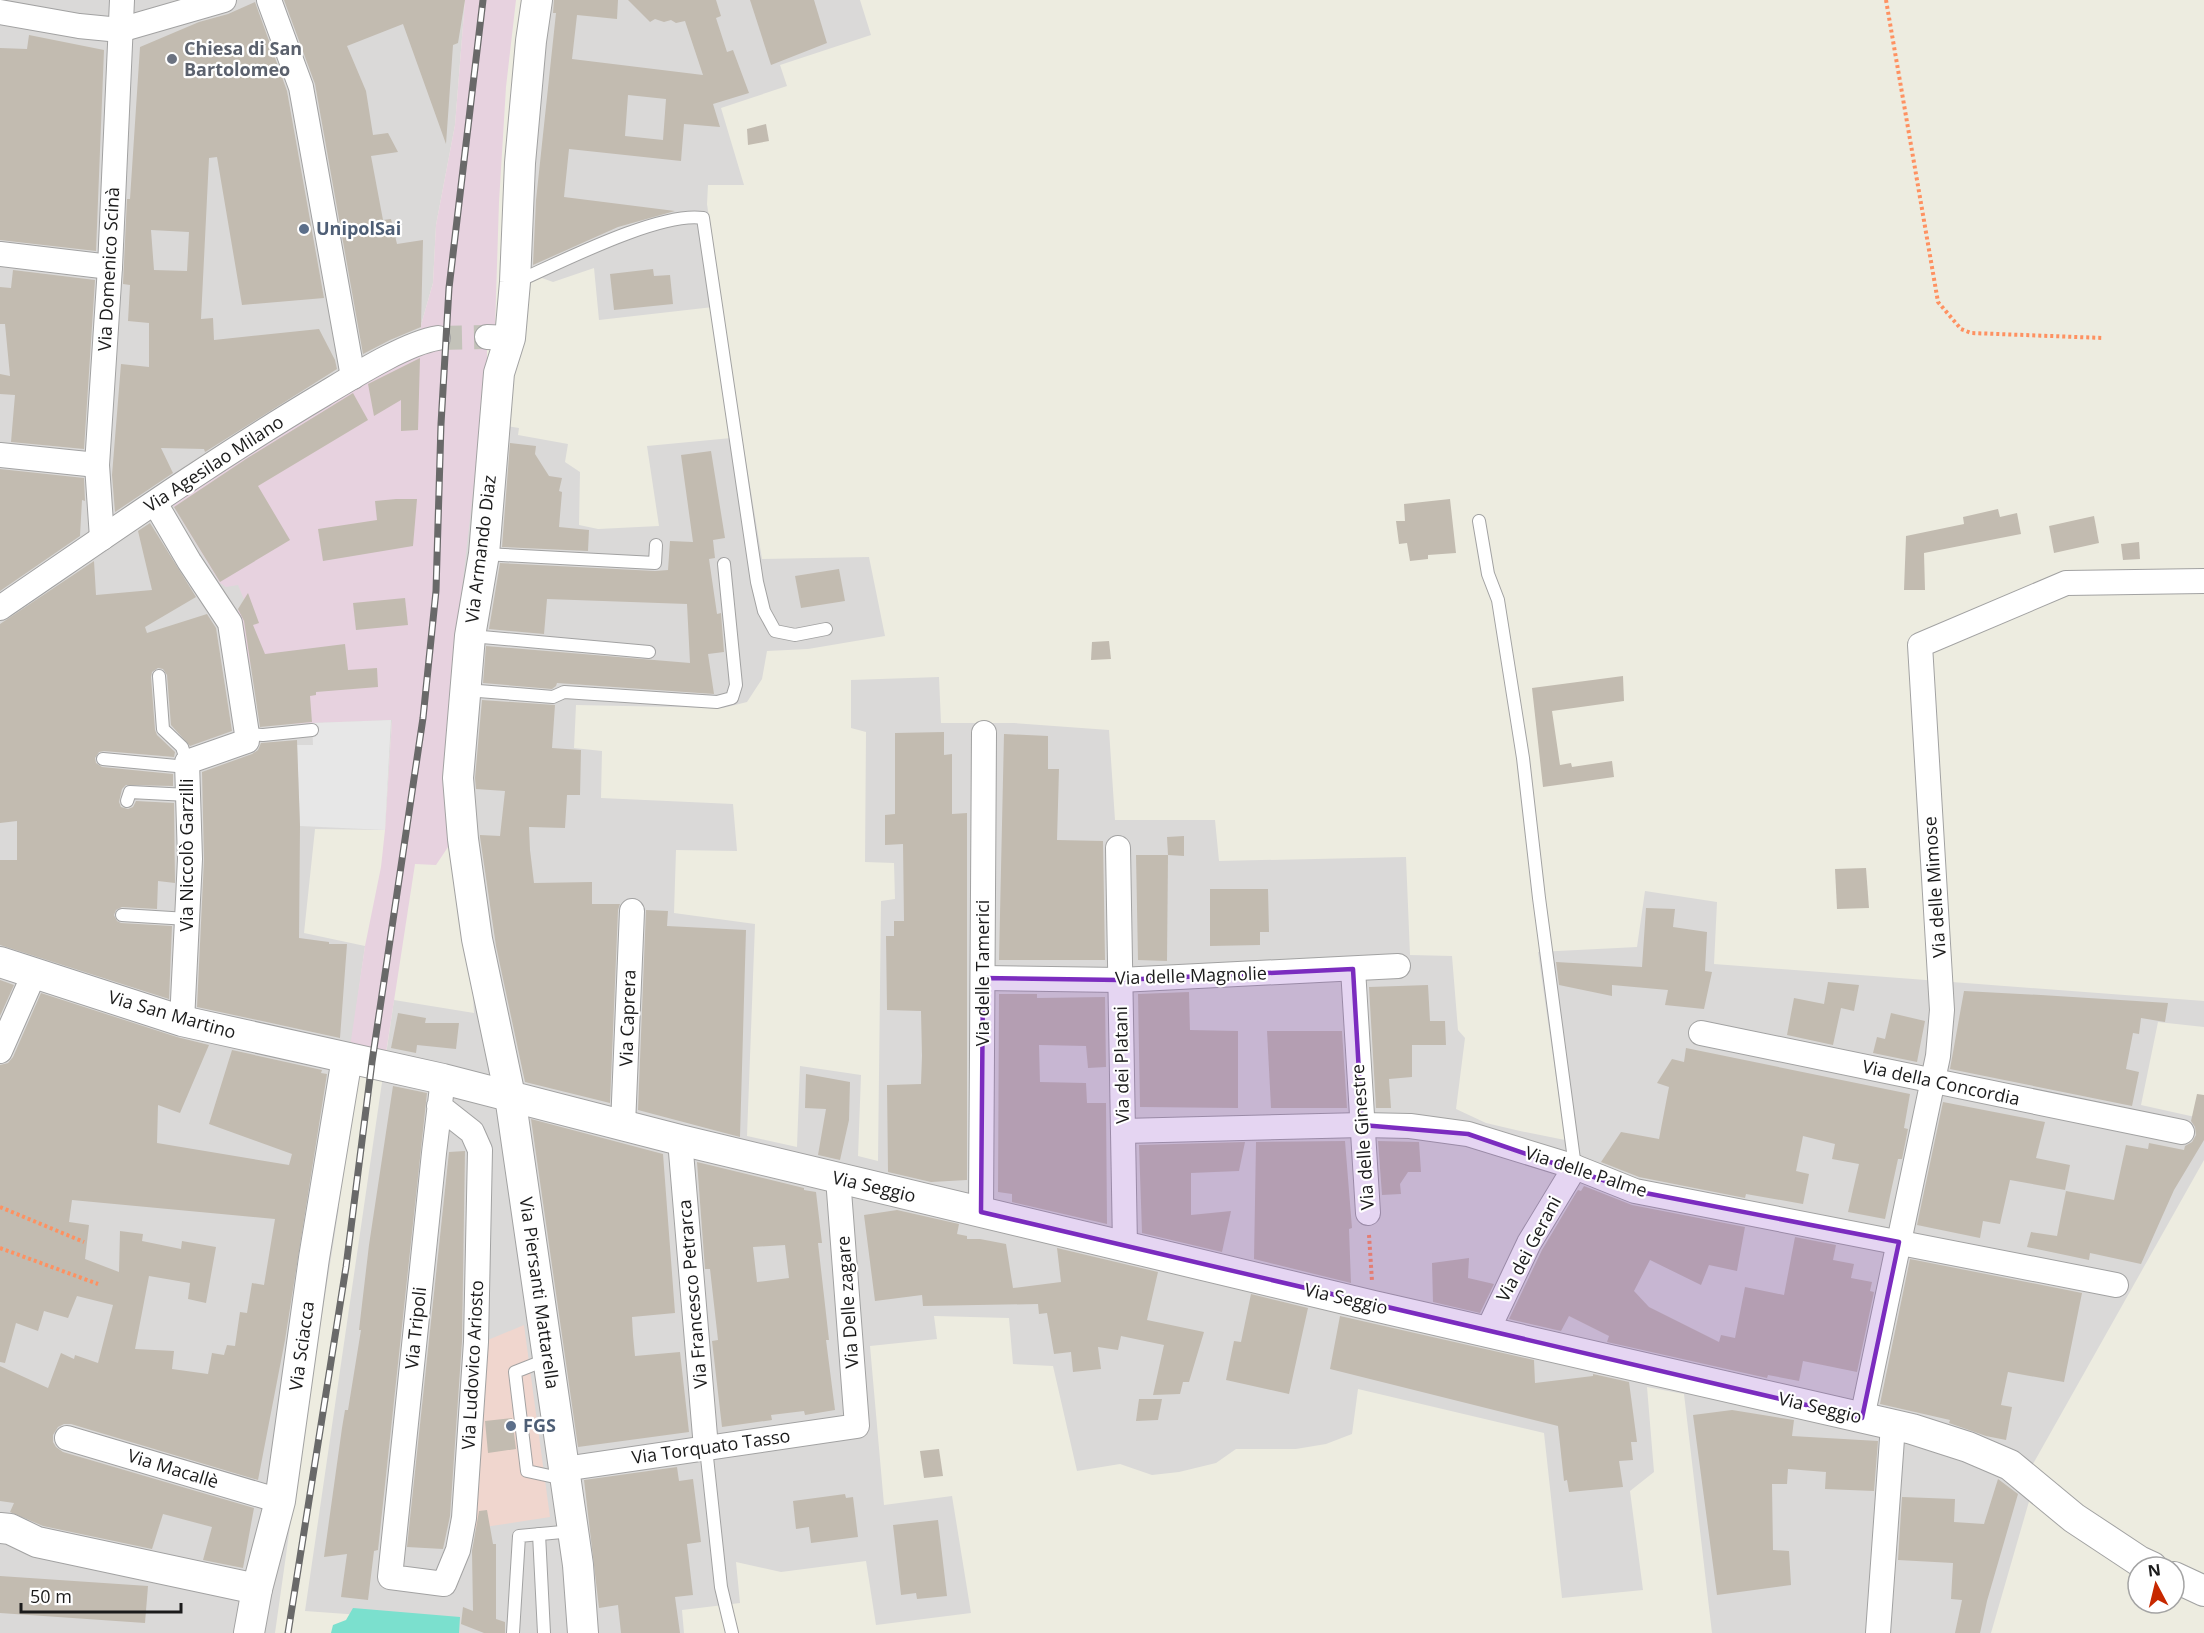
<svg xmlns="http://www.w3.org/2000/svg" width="2204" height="1633" font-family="'Open Sans',sans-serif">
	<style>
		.residential { fill: #dad9d8 }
		.commercial { fill: #f0d6ce }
		.industrial { fill: #e7d2df }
		.pitch { fill: #7be0ce }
		.parking { fill: #e7e7e7 }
		.building { fill: #c2bbb0; fill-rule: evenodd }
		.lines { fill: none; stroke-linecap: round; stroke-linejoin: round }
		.minor-tunnel { stroke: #c3c2b9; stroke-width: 24; stroke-dasharray: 24 12; stroke-linecap: butt }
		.service-casing { stroke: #a2a2a2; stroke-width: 14 }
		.minor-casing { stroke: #a2a2a2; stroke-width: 26 }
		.tertiary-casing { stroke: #a2a2a2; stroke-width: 32 }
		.path { stroke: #fe9161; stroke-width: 4; stroke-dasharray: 3 3; stroke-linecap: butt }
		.service { stroke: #fff; stroke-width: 12 }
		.minor { stroke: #fff; stroke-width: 24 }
		.tertiary { stroke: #fff; stroke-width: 30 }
		.rail-casing { stroke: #696969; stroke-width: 7 }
		.rail { stroke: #fff; stroke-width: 4.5; stroke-dasharray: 14; stroke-linecap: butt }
		.marked { fill: #7b2cbf; fill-opacity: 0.2; stroke: #7b2cbf; stroke-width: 4.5; stroke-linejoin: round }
		.worship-dot { fill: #6b7280; stroke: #fff; stroke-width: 2 }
		.service-dot { fill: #5c6f8a; stroke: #fff; stroke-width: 2 }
		.labels { text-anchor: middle; stroke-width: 4.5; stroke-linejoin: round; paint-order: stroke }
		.worship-label { font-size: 18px; font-weight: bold; fill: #5b616d; stroke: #fff; text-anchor: start }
		.service-label { font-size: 18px; font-weight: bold; fill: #4e5e75; stroke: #fff; text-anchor: start }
		.street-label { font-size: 18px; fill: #1b1b1b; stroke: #fff }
	</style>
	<rect width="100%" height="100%" fill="#edece0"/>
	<!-- residential -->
	<g class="residential">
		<polygon points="0,0 465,0 455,125 436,225 433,283 421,325 419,389 397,641 385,830 315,829 304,933 365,946 351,1047 336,1206 339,1207 301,1449 275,1633 0,1633"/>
		<polygon points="548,0 860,0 871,35 780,65 787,86 721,108 744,185 708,185 707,204 722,306 599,320 594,268 553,282 523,271"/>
		<polygon points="479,422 519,428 518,435 568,444 565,462 580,472 579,525 598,529 659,526 647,446 742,437 762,559 869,557 885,636 808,649 767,651 762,679 747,702 723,708 576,705 574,748 602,751 601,798 733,804 737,851 676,850 674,913 755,924 747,1136 797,1147 800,1066 861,1075 858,1156 878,1161 881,901 895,899 894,863 865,862 866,732 851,728 851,680 939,677 941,723 1014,723 1109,730 1115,820 1215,820 1219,861 1406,857 1410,955 1452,956 1458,1030 1465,1038 1456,1109 1486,1123 1520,1131 1565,1140 1538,952 1637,947 1645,891 1717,902 1714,964 2204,1001 2204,1027 2158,1022 2141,1105 2204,1119 2204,1160 2033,1464 2030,1498 1991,1633 1712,1633 1684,1394 1647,1387 1654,1472 1630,1491 1643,1590 1562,1598 1544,1433 1358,1389 1352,1434 1326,1444 1296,1449 1236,1449 1216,1463 1179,1472 1152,1475 1120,1464 1077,1471 1053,1366 1013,1364 1009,1318 934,1316 937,1339 870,1346 884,1505 952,1496 971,1613 876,1625 866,1561 781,1572 736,1562 740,1603 682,1610 684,1633 414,1633 416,1619 305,1611 394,1000 474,1013 472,977 446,754 447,722"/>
	</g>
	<!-- commercial -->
	<polygon class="commercial" points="524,1325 550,1517 472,1529 483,1342"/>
	<!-- industrial -->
	<polygon class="industrial" points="465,0 516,0 506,87 499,202 495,328 487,345 487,368 447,722 446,754 452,841 436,865 415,864 386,1053 350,1047 365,946 381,867 385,830 392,720 262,725 255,678 235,618 240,606 245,602 238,585 226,587 220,583 171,502 420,349 421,325 433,283 436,225 455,125"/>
	<!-- pitch -->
	<polygon class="pitch" points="353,1608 460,1617 459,1633 331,1633 333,1625 346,1620"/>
	<!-- parking -->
	<polygon class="parking" points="391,720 385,830 300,826 297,745 313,745 312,723"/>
	<!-- building -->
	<g class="building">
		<polygon points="284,0 465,0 458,43 453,45 446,144 403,24 347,46 366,91 373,135 388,133 398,152 371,156 383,220 391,219 397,244 423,240 421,327 390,340 363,354 315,84"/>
		<path d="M554,0h64l-1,19 -40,-4 -5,44 131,16 -18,-54 -9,2 -5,-3 -7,2 -9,-3 -5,3 -22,-22h88l5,16 -5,2 11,34 6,-2 16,43 -36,11 7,23 -36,-3 -3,37 -112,-12 -5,48 111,14 -57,16 -85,38 3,-65 20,-187h-3zM628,95l38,4 -3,41 -38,-4z"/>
		<polygon points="750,0 814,0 827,43 771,65"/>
		<path d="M255,2l32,89 37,207 -82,7 -25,-148 -8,1 -8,161 12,-1 1,22 105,-11 16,31 2,9 -132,83 -1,-3 -43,-1 12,25 -58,39 -3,-37 9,-111 28,3v-44l-21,-2 2,-36 -7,-1 4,-85h3l10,-152 59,-25 29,-8zM151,230l38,2 -2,39 -33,-1z"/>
		<polygon points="29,35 104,50 96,251 0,240 0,48 27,49"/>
		<polygon points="766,124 769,141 748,145 747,129"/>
		<polygon points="653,269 654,276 670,275 673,304 614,310 610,274"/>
		<polygon points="13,270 95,280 84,449 11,442 15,395 0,394 0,374 10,376 5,324 0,324 0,287 11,288"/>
		<polygon points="420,358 418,430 401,431 401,400 374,416 368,384"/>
		<polygon points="353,393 368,420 258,486 290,540 220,582 174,507 249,457"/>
		<polygon points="510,443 536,446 535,454 549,476 562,478 559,491 562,492 559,527 589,530 588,551 502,547"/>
		<polygon points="711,451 725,538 713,540 715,558 709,559 717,614 721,613 724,652 708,654 714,694 557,683 556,686 552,689 483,683 486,646 690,663 687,604 547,599 544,634 489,629 500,563 655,571 668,570 670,541 693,542 681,455"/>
		<polygon points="0,469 84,478 85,501 82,500 80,536 0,591"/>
		<polygon points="396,499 417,499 413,546 323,561 318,529 377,520 375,501"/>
		<polygon points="1450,499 1456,553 1428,555 1428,559 1410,561 1407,543 1399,544 1396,521 1405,521 1404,504"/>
		<polygon points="1998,509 2000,517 2017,513 2021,534 1924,553 1925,590 1904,590 1906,536 1964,524 1963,517"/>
		<polygon points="2094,516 2099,543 2054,553 2049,526"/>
		<polygon points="150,523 196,597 145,627 147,633 207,614 216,628 232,731 190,746 171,725 167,675 163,669 158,668 152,672 151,677 155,730 157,735 175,752 174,757 104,751 99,752 95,758 96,763 102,767 173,774 173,786 126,785 122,789 119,802 121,807 128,809 133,807 136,801 174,803 175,883 158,881 157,909 122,907 116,910 114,915 117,921 121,923 172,926 169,999 0,945 0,860 17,860 17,821 0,823 0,624 94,561 96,595 152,590 138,531"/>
		<polygon points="2139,542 2140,559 2123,560 2121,544"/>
		<polygon points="839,569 845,601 801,608 795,576"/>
		<polygon points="248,593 259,623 253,625 265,654 345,644 348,670 377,668 378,687 316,692 316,695 310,696 312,722 260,727 244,621 238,609"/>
		<polygon points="405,598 408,625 356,630 353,603"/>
		<polygon points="1109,641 1111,659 1091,660 1092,642"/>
		<polygon points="1623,676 1624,701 1552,711 1560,765 1571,763 1572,767 1612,761 1614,777 1543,787 1532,688"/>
		<polygon points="482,700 555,705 552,748 581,750 580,795 567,795 565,828 529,827 530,850 534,883 592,882 592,904 620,904 618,910 610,1103 525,1082 496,946 480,837 480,835 500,836 505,791 476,789 475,778"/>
		<polygon points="944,732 944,755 952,754 952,814 967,813 967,1180 931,1182 888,1172 887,1085 921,1084 922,1056 921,1011 887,1010 886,936 894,936 894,921 904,921 903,844 885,845 885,815 895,814 895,733"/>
		<polygon points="1004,734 1048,736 1048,769 1059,769 1057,840 1103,841 1105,960 999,960"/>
		<polygon points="297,740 300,826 299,938 329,942 329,944 347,944 340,1038 197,1007 204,860 202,772 252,754 258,750 261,743"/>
		<polygon points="1184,836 1184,856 1168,855 1167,837"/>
		<polygon points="1136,855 1168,855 1167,961 1138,960"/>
		<polygon points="1866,868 1869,908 1837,909 1835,869"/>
		<polygon points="1210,889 1268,889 1269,932 1260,932 1260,945 1210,946"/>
		<polygon points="1646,908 1675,909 1673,927 1707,932 1705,971 1712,972 1704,1009 1665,1005 1668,990 1612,985 1612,996 1559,985 1556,962 1642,967"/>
		<polygon points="646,910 668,911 667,926 746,930 740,1137 638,1110"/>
		<polygon points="0,980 14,985 0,1016"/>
		<polygon points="1828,982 1859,985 1854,1011 1841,1008 1833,1045 1787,1035 1794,998 1824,1004"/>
		<polygon points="1428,985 1430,1021 1445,1021 1446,1045 1412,1045 1412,1077 1389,1079 1391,1108 1376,1108 1369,987"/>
		<polygon points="1964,991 2041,995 2168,1003 2165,1022 2141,1018 2139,1034 2133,1033 2126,1069 2139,1072 2132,1106 1950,1069"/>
		<polygon points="1189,992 1190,1030 1238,1031 1238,1108 1140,1107 1138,994"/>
		<path d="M41,993l136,44 32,8 -29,68 -22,-8 -1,38 132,22 3,-11 -83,-30 23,-74 90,20 -1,3 6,1 -42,266 -27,140 -187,-56h-7l-6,3 -5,8v7l3,5 7,5 191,56 -11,60 -40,-8 9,-33 -49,-13 -11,35 -109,-23 -33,-14 4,-9 -14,-2v-135l48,22 13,-35 13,6 1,-4 23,8 15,-58 -36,-9 -9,22 -24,-7 -6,20 -22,-8 -11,40 -5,-1v-297l8,-2 5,-6zM72,1200l203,19 -11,66 -12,-2 -5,30 -7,-1 -5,34 -8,-1 -3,10 -12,-2 -4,21 -36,-5 2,-18 -39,-2 14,-73 41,7 -2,16 18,4 10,-56 -34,-6 -1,8 -39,-8 1,-7 -23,-3 -1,41 -34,-13 4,-34 -20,-3z"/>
		<polygon points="999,994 1037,994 1037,998 1105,997 1106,1067 1088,1068 1086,1046 1039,1045 1040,1082 1086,1083 1087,1103 1106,1103 1107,1224 1012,1202 1012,1194 998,1192"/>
		<polygon points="398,1013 426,1018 425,1023 459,1023 456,1049 417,1045 416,1053 391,1048"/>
		<polygon points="1891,1013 1925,1021 1917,1062 1873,1053 1877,1037 1885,1039"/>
		<polygon points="1267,1031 1342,1031 1347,1108 1271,1108"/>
		<polygon points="1686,1048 1910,1094 1904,1128 1908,1129 1902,1159 1898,1159 1885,1219 1848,1212 1859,1164 1832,1159 1835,1144 1803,1136 1796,1171 1809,1174 1803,1204 1746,1194 1745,1198 1639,1177 1601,1162 1621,1132 1659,1139 1669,1087 1657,1083 1672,1059 1684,1062"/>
		<polygon points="806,1074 850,1082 849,1120 840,1160 818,1155 826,1109 805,1108"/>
		<polygon points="393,1086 427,1093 378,1550 374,1551 368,1600 341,1597 347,1554 324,1557 342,1428 345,1410 348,1410 361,1330 359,1330 369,1245"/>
		<polygon points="2197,1094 2204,1095 2204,1140 2174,1190 2141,1264 2090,1253 2089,1260 2027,1247 2031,1232 2057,1236 2066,1191 2114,1200 2126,1145 2148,1149 2149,1143 2184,1150 2185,1146 2192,1142 2196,1135 2195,1127 2191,1121"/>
		<polygon points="1943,1102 2045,1122 2036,1158 2070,1165 2065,1190 2010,1180 2000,1224 1983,1221 1980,1238 1917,1225"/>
		<polygon points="531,1119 663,1154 675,1313 632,1317 633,1335 635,1356 680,1352 689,1432 578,1447"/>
		<polygon points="1345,1141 1352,1228 1349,1229 1351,1283 1254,1259 1256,1142"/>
		<polygon points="1378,1141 1419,1142 1421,1172 1408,1172 1400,1184 1401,1194 1382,1195"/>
		<polygon points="1245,1142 1239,1171 1191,1173 1191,1215 1231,1211 1222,1252 1142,1233 1139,1145"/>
		<polygon points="465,1151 462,1341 450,1516 443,1549 407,1547 449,1152"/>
		<path d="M697,1162l107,26v2l12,2 6,51h-4l11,97h-3l9,70 -30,5 -1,-4 -33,4 1,5 -50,7 -10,-86 6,-1 -8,-71h-5zM785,1245l4,33 -32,4 -4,-35z"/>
		<polygon points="1584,1186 1632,1205 1745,1227 1737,1271 1709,1265 1701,1285 1650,1260 1634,1291 1649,1307 1719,1342 1721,1335 1735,1338 1745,1287 1784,1295 1795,1237 1836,1245 1833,1260 1854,1264 1851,1278 1872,1282 1870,1291 1874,1292 1857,1372 1803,1361 1799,1381 1768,1375 1767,1378 1607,1342 1609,1336 1569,1316 1561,1331 1509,1319 1542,1250 1576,1193 1578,1190 1581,1191"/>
		<polygon points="897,1210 959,1224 957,1234 967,1236 967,1239 980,1239 1006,1244 1013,1288 1061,1282 1057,1248 1158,1272 1147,1320 1204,1332 1189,1382 1183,1382 1180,1394 1153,1395 1164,1345 1121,1336 1118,1350 1098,1347 1101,1369 1073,1372 1071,1352 1054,1354 1047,1313 1039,1314 1038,1304 923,1306 922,1295 875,1301 864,1215"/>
		<polygon points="1469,1258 1468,1278 1494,1284 1480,1313 1433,1302 1432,1263"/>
		<polygon points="1910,1259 2082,1293 2064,1382 2008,1372 2001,1405 2012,1407 2006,1440 1986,1436 1949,1423 1950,1420 1880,1404"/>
		<polygon points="1251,1294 1308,1308 1289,1394 1226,1380 1234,1341 1241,1342"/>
		<polygon points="1340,1316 1534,1360 1535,1383 1593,1376 1593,1374 1629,1382 1637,1442 1631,1442 1633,1460 1619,1461 1623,1487 1569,1492 1567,1480 1564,1481 1558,1426 1330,1369"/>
		<polygon points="1139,1399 1162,1399 1158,1420 1136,1421"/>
		<polygon points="1732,1410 1794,1420 1792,1436 1878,1441 1874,1491 1825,1489 1826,1472 1788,1469 1787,1484 1772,1484 1773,1550 1789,1551 1791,1585 1717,1595 1693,1415"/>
		<polygon points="512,1418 516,1449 488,1453 485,1421"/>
		<polygon points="939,1449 943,1476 924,1478 920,1451"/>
		<polygon points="677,1467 679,1481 693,1479 701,1542 687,1544 693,1595 675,1597 680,1633 621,1633 618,1605 599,1608 584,1480"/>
		<polygon points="1998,1479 2018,1494 1987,1601 1980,1633 1955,1633 1962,1600 1951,1599 1953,1563 1898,1560 1902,1497 1955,1499 1954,1522 1984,1524"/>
		<polygon points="845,1494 846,1498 853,1497 858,1537 811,1543 809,1527 796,1529 793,1501"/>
		<polygon points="487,1510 493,1544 496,1544 496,1619 505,1622 505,1633 484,1633 461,1624 463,1607 473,1611 472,1551 479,1511"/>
		<polygon points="938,1520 947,1596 917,1599 916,1593 901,1595 893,1525"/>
		<polygon points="0,1576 148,1586 145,1623 0,1613"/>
	</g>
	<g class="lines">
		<!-- minor-tunnel -->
		<polyline class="minor-tunnel" points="438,338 487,337"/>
		<!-- service casing -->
		<g class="service-casing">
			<g id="service">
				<path d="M516,282c43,-19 144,-71 187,-64l54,364 7,29 11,20 20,4 31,-6"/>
				<polyline points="1479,521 1488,574 1498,600 1523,758 1539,898 1575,1167"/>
				<polyline points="484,554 655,563 656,545"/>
				<polyline points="471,636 649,652"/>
				<polyline points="159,676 163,729 182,747 187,762"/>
				<polyline points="466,690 553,697 564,692 717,702 732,698 736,685 724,564"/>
				<polyline points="247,734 263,735 312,730"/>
				<polyline points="103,759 187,767"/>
				<polyline points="127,801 130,792 188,795"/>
				<polyline points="122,915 188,919"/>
				<polyline points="548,1359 515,1372 527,1471 564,1479"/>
				<polyline points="706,1448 721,1587 732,1633"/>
				<polyline points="539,1534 544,1633"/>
				<polyline points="513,1633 519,1536 573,1531"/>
			</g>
		</g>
		<!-- minor casing -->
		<g class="minor-casing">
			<g id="minor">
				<polyline points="269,0 301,87 353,377"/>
				<polyline points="0,12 79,26 120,30 224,0"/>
				<polyline points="0,254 110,267"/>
				<polyline points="487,337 510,338"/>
				<polyline points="0,455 97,465"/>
				<polyline points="155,503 189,561 230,623 247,734 247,741 187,762 190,859 182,1021"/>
				<polyline points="102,538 97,465 110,267 122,0"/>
				<path d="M0,608c107,-73 213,-148 324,-214 30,-18 82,-51 114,-56"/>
				<polyline points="1118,848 1125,1246"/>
				<polyline points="1353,969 1368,1213"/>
				<polyline points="983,978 1120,980 1398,966"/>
				<polyline points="1701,1033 2182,1132"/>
				<polyline points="0,1051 34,974"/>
				<polyline points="439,1106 472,1132 480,1150 476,1342 464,1518 458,1550 444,1584 390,1577 434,1153 443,1079"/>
				<polyline points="623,1125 632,911"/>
				<polyline points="1123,1131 1362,1125 1410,1126 1468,1134 1575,1167 1635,1191 2116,1285"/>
				<polyline points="680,1140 706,1448"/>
				<polyline points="981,1212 984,733"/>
				<polyline points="1487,1332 1529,1243 1575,1167"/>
				<polyline points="1862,1418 1938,1056 1942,1010 1920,645 2066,583 2204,581"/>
				<polyline points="67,1438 280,1501"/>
				<polyline points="564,1469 857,1426 838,1178"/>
				<polyline points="1878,1633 1893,1425"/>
			</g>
		</g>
		<!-- tertiary casing -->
		<g class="tertiary-casing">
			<g id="tertiary">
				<polyline points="537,0 531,41 520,163 515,282 510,338 499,373 484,554 470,636 458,778 463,839 477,939 510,1096 578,1565 583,1633"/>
				<polyline points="0,962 182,1021 443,1079 680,1140 1374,1306 1912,1429 1968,1447 2010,1465 2074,1518 2139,1561 2152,1567"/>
				<polyline points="0,1528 10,1529 37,1542 257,1589"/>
				<polyline points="2174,1577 2204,1591"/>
				<polyline points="249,1633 257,1589 280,1501 314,1258 347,1058"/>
			</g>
		</g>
		<!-- path -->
		<g class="path">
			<polyline points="1886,0 1938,302 1961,329 1971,333 2103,338"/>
			<polyline points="0,1207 84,1242"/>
			<polyline points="1369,1235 1372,1281"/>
			<polyline points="0,1248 98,1284"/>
		</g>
		<!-- service -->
		<use href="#service" class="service"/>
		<!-- minor -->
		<use href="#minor" class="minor"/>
		<!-- tertiary -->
		<use href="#tertiary" class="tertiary"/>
		<!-- rail casing -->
		<g class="rail-casing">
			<polyline id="rail" points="288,1633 346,1267 372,1062 423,718 436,591 441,424 449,288 483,0"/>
		</g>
		<!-- rail -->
		<use href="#rail" class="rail"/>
	</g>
	<!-- marked area -->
	<path class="marked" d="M1353,969l9,156 106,9 167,57 264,51 -37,176 -881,-206 2,-234 137,2z"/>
	<!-- markers -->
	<circle class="worship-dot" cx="172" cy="59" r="6"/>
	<g class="service-dot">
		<circle cx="304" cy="229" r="6"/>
		<circle cx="511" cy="1426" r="6"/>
	</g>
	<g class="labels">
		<!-- worship labels -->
		<g class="worship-label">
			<text x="184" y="55">Chiesa di San<tspan x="184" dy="21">Bartolomeo</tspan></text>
		</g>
		<!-- service labels -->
		<g class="service-label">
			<text x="316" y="235">UnipolSai</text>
			<text x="523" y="1432">FGS</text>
		</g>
		<!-- street labels -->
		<g class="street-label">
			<text transform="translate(109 269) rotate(-87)" y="6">Via Domenico Scinà</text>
			<text transform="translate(214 464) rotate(-33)" y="6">Via Agesilao Milano</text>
			<text transform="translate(481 549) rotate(-83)" y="6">Via Armando Diaz</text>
			<text transform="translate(187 855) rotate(-90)" y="6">Via Niccolò Garzilli</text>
			<text transform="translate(1935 887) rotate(-94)" y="6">Via delle Mimose</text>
			<text transform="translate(983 973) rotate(-90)" y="6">Via delle Tamerici</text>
			<text transform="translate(1191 976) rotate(-2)" y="6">Via delle Magnolie</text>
			<text transform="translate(172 1015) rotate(16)" y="6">Via San Martino</text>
			<text transform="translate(628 1018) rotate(-88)" y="6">Via Caprera</text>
			<text transform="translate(1122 1065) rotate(-91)" y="6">Via dei Platani</text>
			<text transform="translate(1941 1083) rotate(12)" y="6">Via della Concordia</text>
			<text transform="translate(1363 1137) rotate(-94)" y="6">Via delle Ginestre</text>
			<text transform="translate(1586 1172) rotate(18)" y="6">Via delle Palme</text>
			<text transform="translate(874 1187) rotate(13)" y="6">Via Seggio</text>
			<text transform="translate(1529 1249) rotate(-62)" y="6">Via dei Gerani</text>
			<text transform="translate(539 1293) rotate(82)" y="6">Via Piersanti Mattarella</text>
			<text transform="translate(693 1294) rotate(-95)" y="6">Via Francesco Petrarca</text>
			<text transform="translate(1346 1299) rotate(13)" y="6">Via Seggio</text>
			<text transform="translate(848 1302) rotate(-94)" y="6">Via Delle zagare</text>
			<text transform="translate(416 1328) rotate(-84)" y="6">Via Tripoli</text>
			<text transform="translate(302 1346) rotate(-82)" y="6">Via Sciacca</text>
			<text transform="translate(473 1365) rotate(-87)" y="6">Via Ludovico Ariosto</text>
			<text transform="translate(1820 1408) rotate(13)" y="6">Via Seggio</text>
			<text transform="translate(711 1447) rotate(-8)" y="6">Via Torquato Tasso</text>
			<text transform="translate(173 1469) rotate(17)" y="6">Via Macallè</text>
		</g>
	</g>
	<!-- north arrow -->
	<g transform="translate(2156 1585) rotate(353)"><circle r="28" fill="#ffffff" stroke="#a4a4a4" stroke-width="1.5"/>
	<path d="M0-4.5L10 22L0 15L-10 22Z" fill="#c72800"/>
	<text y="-9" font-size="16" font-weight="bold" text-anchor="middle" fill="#1b1b1b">N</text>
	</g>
	<!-- scale -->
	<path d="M21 1603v9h160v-9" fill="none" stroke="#1b1b1b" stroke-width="3"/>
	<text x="30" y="1603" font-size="18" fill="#1b1b1b" stroke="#ffffff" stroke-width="4.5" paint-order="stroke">50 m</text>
</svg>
